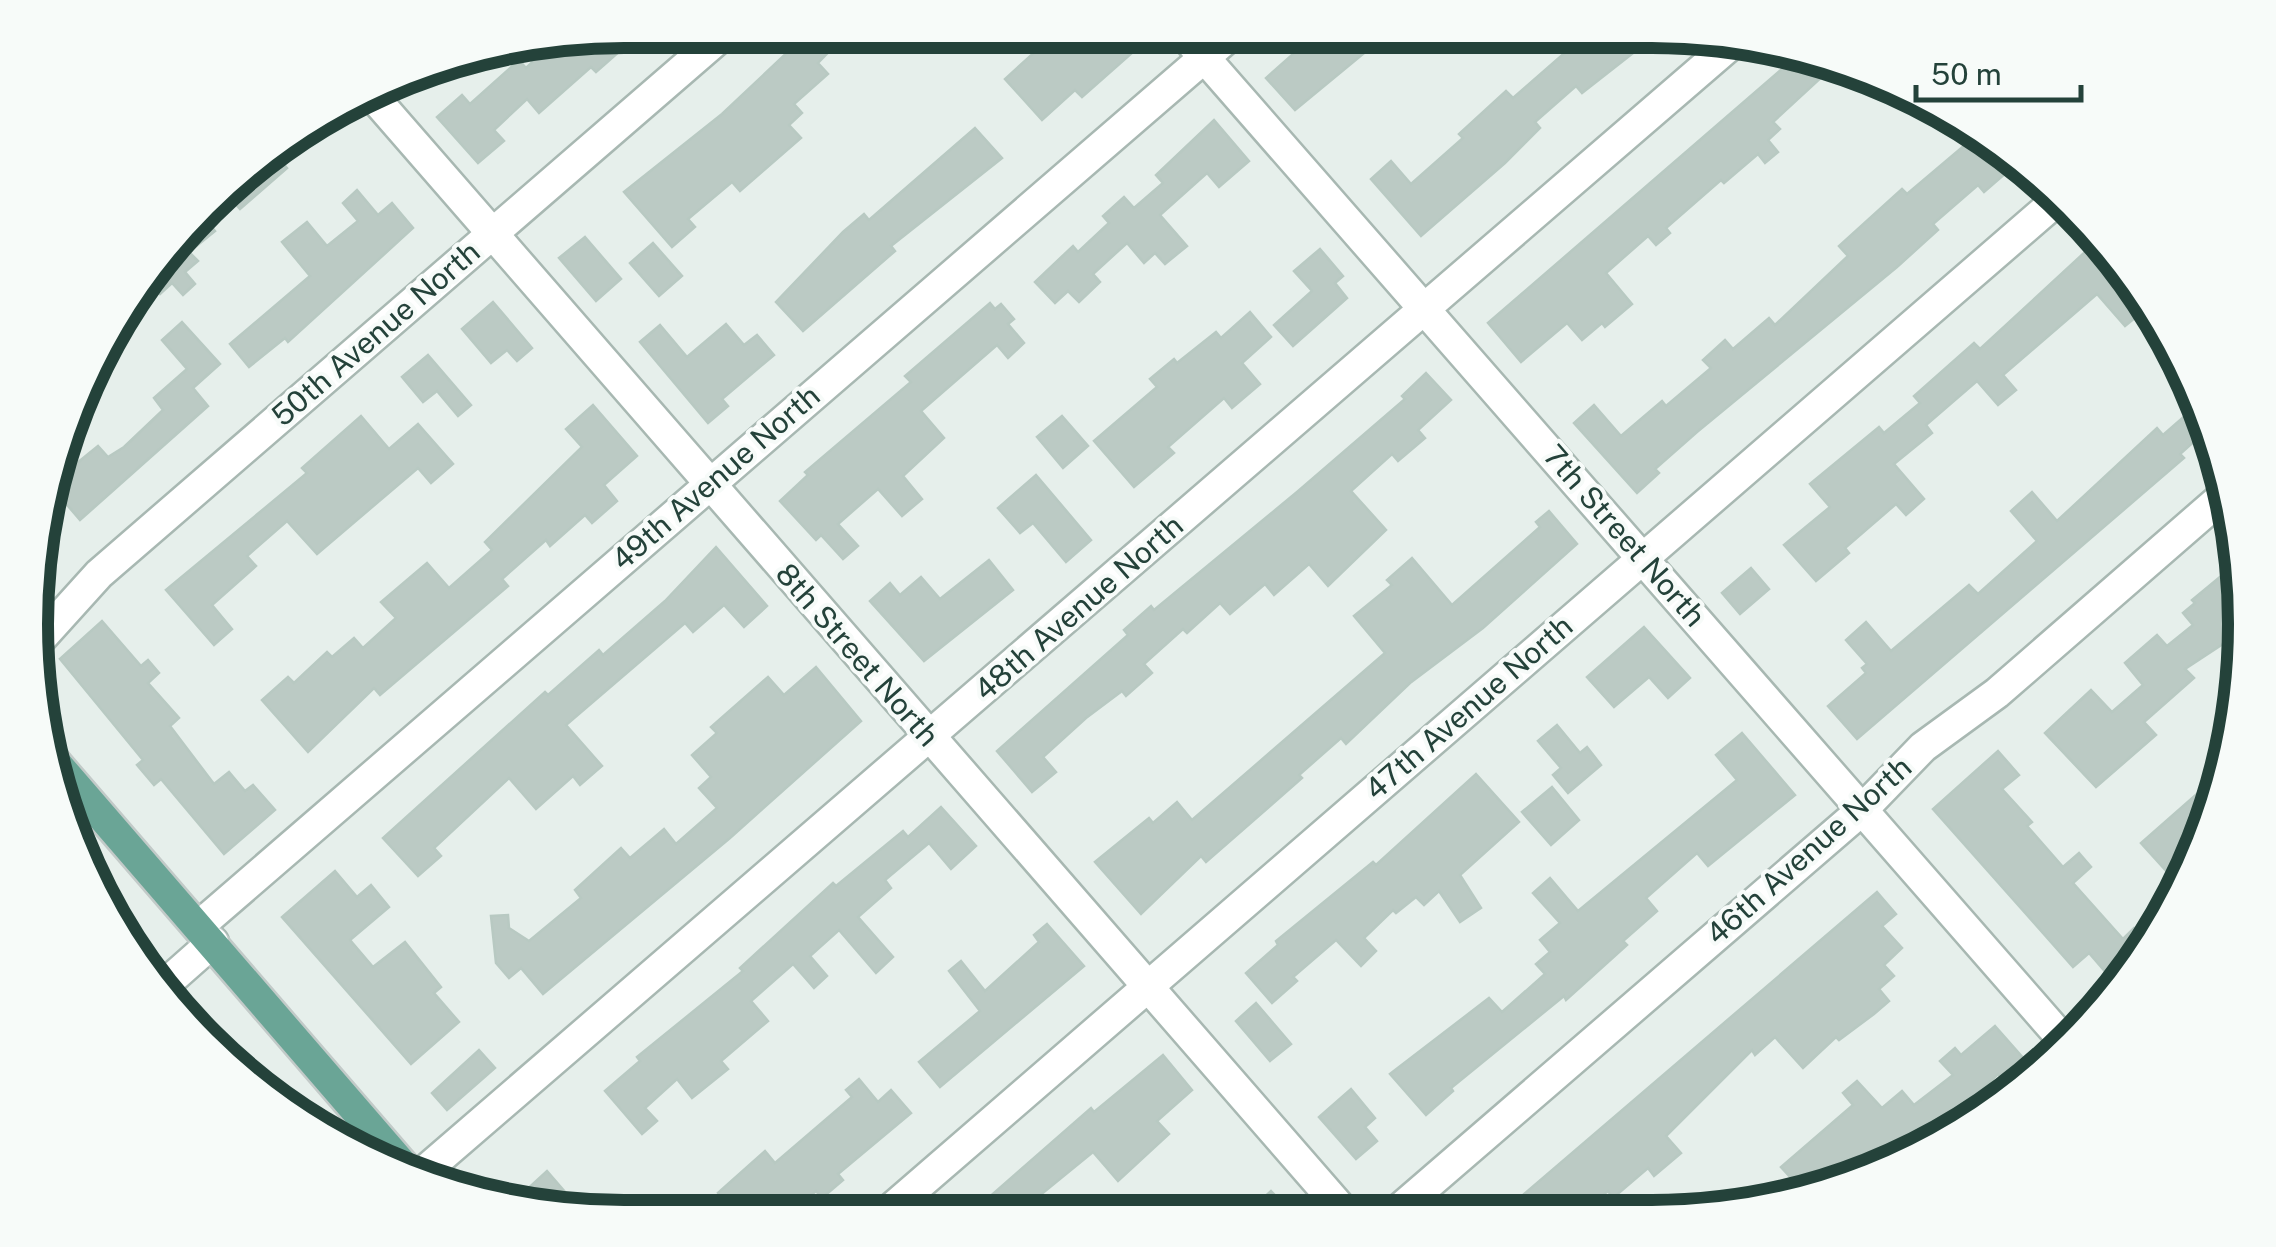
<svg xmlns="http://www.w3.org/2000/svg" width="2276" height="1247" font-family="'Public Sans',sans-serif">
	<style>
		.building { fill: #bbcac4; stroke: #b8c9c2; stroke-width: 2.5 }
		.lines { fill: none; stroke-linecap: round; stroke-linejoin: round }
		.minor-casing { stroke: #a8b8b2; stroke-width: 35 }
		.major-casing { stroke: #c2cac8; stroke-width: 35 }
		.minor { stroke: #fff; stroke-width: 30 }
		.major { stroke: #6aa596; stroke-width: 30 }
		.labels { text-anchor: middle; stroke-width: 8; stroke-linejoin: round; paint-order: stroke }
		.street-label { font-size: 30px; fill: #24423a; stroke: #f7fbf9 }
		.rim { fill: none; stroke: #24423a; stroke-width: 12 }
	</style>
	<rect width="100%" height="100%" fill="#e6efeb"/>
	<!-- building -->
	<g class="building">
		<polygon points="811,30 850,30 818,63 828,74 794,104 802,113 789,125 801,138 740,191 732,182 688,219 695,227 672,247 624,192 722,114"/>
		<polygon points="1059,30 1128,31 1141,45 1082,97 1075,90 1042,120 1005,79"/>
		<polygon points="1319,31 1371,31 1380,40 1295,110 1266,78"/>
		<polygon points="1552,31 1576,31 1588,46 1605,31 1637,31 1647,42 1582,93 1576,86 1535,122 1540,128 1505,163 1421,236 1371,179 1391,161 1411,184 1463,138 1459,134 1506,91 1513,98 1568,50"/>
		<polygon points="604,33 620,51 596,72 591,67 539,113 527,99 494,130 504,141 478,163 437,117 462,95 470,104 519,60 526,68 555,41"/>
		<polygon points="1804,50 1837,63 1773,122 1780,129 1768,140 1778,152 1765,163 1758,154 1724,183 1721,180 1666,228 1670,233 1656,245 1648,236 1606,273 1632,304 1605,327 1602,323 1582,340 1567,323 1521,362 1488,323"/>
		<polygon points="1214,120 1249,161 1219,187 1207,173 1160,215 1187,246 1165,264 1155,253 1144,263 1127,243 1093,274 1100,282 1079,302 1068,291 1055,303 1035,282 1073,246 1078,252 1109,223 1103,216 1124,197 1134,208 1163,183 1156,175"/>
		<polygon points="975,128 1002,158 891,246 895,251 803,331 776,302 843,232 864,214 869,220"/>
		<polygon points="1978,134 2014,166 1984,192 1978,185 1933,224 1938,230 1897,267 1697,432 1655,469 1659,473 1637,493 1574,423 1594,405 1621,436 1662,401 1666,406 1711,368 1703,360 1725,340 1733,349 1769,318 1775,325 1848,256 1839,246 1902,189 1907,194"/>
		<polygon points="270,148 287,168 240,209 225,192"/>
		<polygon points="357,190 378,215 392,203 413,228 288,342 285,338 249,367 230,344 310,276 282,242 307,222 327,246 358,221 343,203"/>
		<polygon points="203,216 215,231 189,252 198,261 185,272 195,284 183,295 172,283 160,294 145,278"/>
		<polygon points="585,237 621,279 596,301 559,258"/>
		<polygon points="2098,240 2123,262 2146,309 2125,326 2097,294 2003,375 2016,390 1998,405 1977,381 1926,425 1932,433 1894,464 1924,499 1906,515 1896,504 1845,548 1849,553 1816,581 1784,545 1830,507 1810,484 1879,427 1884,433 1920,403 1914,396 1974,343 1980,349"/>
		<polygon points="653,243 682,276 659,296 630,263"/>
		<polygon points="1320,249 1343,276 1335,283 1347,298 1293,346 1274,325 1312,291 1294,271"/>
		<polygon points="493,302 532,348 517,361 507,350 491,363 462,329"/>
		<polygon points="990,303 995,309 1001,304 1014,319 1008,324 1024,343 1008,358 997,345 921,411 944,438 903,476 922,499 902,516 878,489 838,524 858,546 843,559 821,535 816,540 780,501 808,475 805,472 911,382 905,376"/>
		<polygon points="1250,312 1271,337 1242,363 1260,384 1232,408 1224,398 1168,447 1174,453 1134,487 1094,441 1157,387 1150,379 1174,359 1177,363 1216,332 1221,338"/>
		<polygon points="182,322 220,364 193,388 208,406 80,520 50,485 98,446 108,457 124,447 163,410 154,398 187,369 162,340"/>
		<polygon points="726,324 744,345 757,335 774,355 722,399 728,406 708,423 640,342 660,325 687,357"/>
		<polygon points="428,355 471,405 458,416 437,391 423,402 402,377"/>
		<polygon points="1426,373 1451,400 1418,430 1425,438 1398,461 1392,454 1351,491 1386,530 1328,586 1309,564 1274,595 1265,584 1230,614 1220,603 1187,633 1183,629 1144,664 1152,673 1126,696 1122,691 1086,718 1043,757 1056,772 1032,792 997,751 1128,635 1124,630 1151,606 1154,610 1297,492 1405,399 1402,396"/>
		<polygon points="593,405 637,456 604,485 617,501 592,523 585,515 550,546 546,540 502,579 508,586 380,695 374,688 308,752 262,700 288,677 294,683 327,652 332,657 354,638 363,648 396,618 381,602 427,563 449,588 492,550 485,542 582,447 566,429"/>
		<polygon points="2195,407 2206,431 2180,454 2184,458 1857,739 1828,706 1866,673 1862,668 1867,664 1846,640 1866,622 1891,651 1969,585 1978,594 2037,541 2011,511 2032,492 2057,521 2157,428 2163,435"/>
		<polygon points="361,416 389,449 418,424 453,464 431,483 418,468 317,554 287,521 247,556 256,566 212,605 232,629 214,645 166,590 307,473 302,468"/>
		<polygon points="1062,416 1088,446 1063,468 1037,437"/>
		<polygon points="1036,475 1091,540 1066,562 1033,523 1020,533 998,508"/>
		<polygon points="1549,511 1577,544 1483,628 1410,683 1346,744 1341,738 1299,775 1302,778 1206,862 1201,856 1141,914 1095,862 1149,818 1153,823 1177,802 1192,820 1385,653 1354,616 1392,585 1387,580 1412,558 1452,605 1540,527 1536,522"/>
		<polygon points="716,547 767,606 744,627 724,605 693,632 685,623 566,725 602,766 580,785 573,776 536,809 509,778 434,848 441,856 418,876 383,838 545,692 548,695 599,650 603,655 665,601"/>
		<polygon points="989,560 1013,590 924,661 870,601 890,583 900,595 921,577 940,599"/>
		<polygon points="2232,567 2239,663 2223,644 2185,669 2194,678 2144,722 2156,735 2096,787 2045,733 2091,690 2112,712 2143,685 2125,663 2157,635 2167,646 2193,625 2183,613 2195,603 2192,600"/>
		<polygon points="1751,568 1769,589 1740,614 1722,593"/>
		<polygon points="102,621 141,666 148,660 159,673 148,683 179,718 170,726 214,784 229,772 245,791 253,785 275,810 224,854 161,779 154,785 137,765 143,760 60,659"/>
		<polygon points="1644,627 1690,678 1668,698 1649,677 1614,707 1587,677"/>
		<polygon points="816,667 861,721 730,838 543,994 521,968 509,978 496,963 491,916 508,915 509,928 529,941 581,898 575,890 621,848 630,858 664,829 676,844 717,808 699,788 711,777 692,755 717,733 711,727 768,677 784,695"/>
		<polygon points="1557,725 1580,753 1587,747 1601,765 1568,793 1553,775 1561,768 1538,741"/>
		<polygon points="1742,733 1795,795 1708,866 1697,853 1646,898 1657,911 1623,941 1627,945 1566,1000 1564,996 1451,1088 1453,1091 1426,1115 1390,1074 1489,998 1502,1012 1545,974 1536,964 1550,952 1540,940 1560,923 1533,893 1550,878 1578,911 1737,780 1716,755"/>
		<polygon points="1998,751 2019,775 2002,789 2032,822 2027,826 2063,867 2079,853 2091,867 2073,883 2123,939 2134,928 2149,945 2115,983 2089,953 2073,967 1933,809"/>
		<polygon points="1476,774 1519,822 1460,875 1481,908 1460,922 1439,891 1424,905 1416,897 1396,913 1393,910 1364,938 1376,951 1361,966 1336,940 1293,977 1297,981 1272,1003 1246,973 1278,945 1276,941 1373,862 1376,865"/>
		<polygon points="2215,778 2187,860 2179,885 2141,843"/>
		<polygon points="1552,787 1579,820 1551,845 1522,812"/>
		<polygon points="941,807 976,846 951,869 929,843 885,880 891,888 858,917 893,957 876,973 839,930 810,956 827,976 814,988 793,964 751,1001 768,1021 721,1061 728,1069 692,1098 677,1079 645,1108 657,1121 642,1134 605,1091 640,1061 637,1057 743,971 740,968 833,883 836,886 903,831 908,837"/>
		<polygon points="335,871 357,897 371,885 389,907 350,940 373,967 405,942 441,987 434,993 459,1022 411,1064 282,917"/>
		<polygon points="1877,892 1896,914 1882,926 1902,948 1884,965 1894,976 1879,989 1889,1001 1874,1014 1839,1040 1836,1037 1803,1068 1775,1037 1755,1055 1752,1050 1666,1136 1681,1153 1654,1176 1648,1168 1613,1198 1608,1191 1582,1212 1502,1213"/>
		<polygon points="1047,924 1084,966 940,1087 919,1062 980,1011 949,971 961,961 985,991 1039,942 1034,935"/>
		<polygon points="1256,1003 1291,1044 1270,1061 1236,1021"/>
		<polygon points="1995,1026 2024,1059 2002,1079 1998,1074 1917,1152 1879,1172 1804,1192 1781,1167 1853,1105 1843,1093 1857,1081 1882,1108 1902,1091 1914,1105 1953,1075 1940,1061 1955,1048 1961,1055"/>
		<polygon points="479,1050 495,1068 447,1110 432,1093"/>
		<polygon points="1163,1055 1192,1090 1157,1121 1169,1134 1118,1181 1093,1152 1017,1214 970,1214 1091,1108 1094,1112"/>
		<polygon points="859,1079 878,1102 891,1090 911,1113 838,1174 843,1180 822,1198 816,1191 788,1215 736,1215 718,1193 765,1151 775,1163 852,1097 846,1090"/>
		<polygon points="1351,1089 1375,1118 1365,1127 1377,1141 1356,1159 1319,1117"/>
		<polygon points="547,1171 566,1193 587,1216 536,1208 523,1193"/>
		<polygon points="1271,1191 1292,1213 1246,1214"/>
	</g>
	<g class="lines">
		<!-- minor casing -->
		<g class="minor-casing">
			<g id="minor">
				<polyline points="1181,31 2066,1043"/>
				<polyline points="371,94 1345,1213"/>
				<polyline points="33,647 99,574 728,30"/>
				<polyline points="199,926 1235,31"/>
				<polyline points="161,988 213,942"/>
				<polyline points="419,1176 1737,39"/>
				<polyline points="1395,1213 1862,810 1923,747 1997,693 2227,493"/>
				<polyline points="884,1215 2055,202"/>
			</g>
		</g>
		<!-- major casing -->
		<g class="major-casing">
			<polyline id="major" points="55,762 408,1171"/>
		</g>
		<!-- minor -->
		<use href="#minor" class="minor"/>
		<!-- major -->
		<use href="#major" class="major"/>
	</g>
	<g class="labels">
		<!-- street labels -->
		<g class="street-label">
			<text transform="translate(376 334) rotate(-41)" y="10">50th Avenue North</text>
			<text transform="translate(716 478) rotate(-41)" y="10">49th Avenue North</text>
			<text transform="translate(1624 536) rotate(49)" y="10">7th Street North</text>
			<text transform="translate(1079 608) rotate(-41)" y="10">48th Avenue North</text>
			<text transform="translate(857 655) rotate(49)" y="10">8th Street North</text>
			<text transform="translate(1469 708) rotate(-41)" y="10">47th Avenue North</text>
			<text transform="translate(1809 851) rotate(-42)" y="10">46th Avenue North</text>
		</g>
	</g>
	<!-- crop -->
	<path d="M0 0H2276V1247H0ZM624 48H1652A576 576 0 0 1 2228 624V624A576 576 0 0 1 1652 1200H624A576 576 0 0 1 48 624V624A576 576 0 0 1 624 48Z" fill="#f7fbf9" fill-rule="evenodd"/>
	<path class="rim" d="M624 48H1652A576 576 0 0 1 2228 624V624A576 576 0 0 1 1652 1200H624A576 576 0 0 1 48 624V624A576 576 0 0 1 624 48Z"/>
	<!-- scale -->
	<path d="M1916 85v15h165v-15" fill="none" stroke="#24423a" stroke-width="5"/>
	<text x="1931" y="85" font-size="30" fill="#24423a" stroke="#f7fbf9" stroke-width="8" paint-order="stroke">50 m</text>
</svg>
